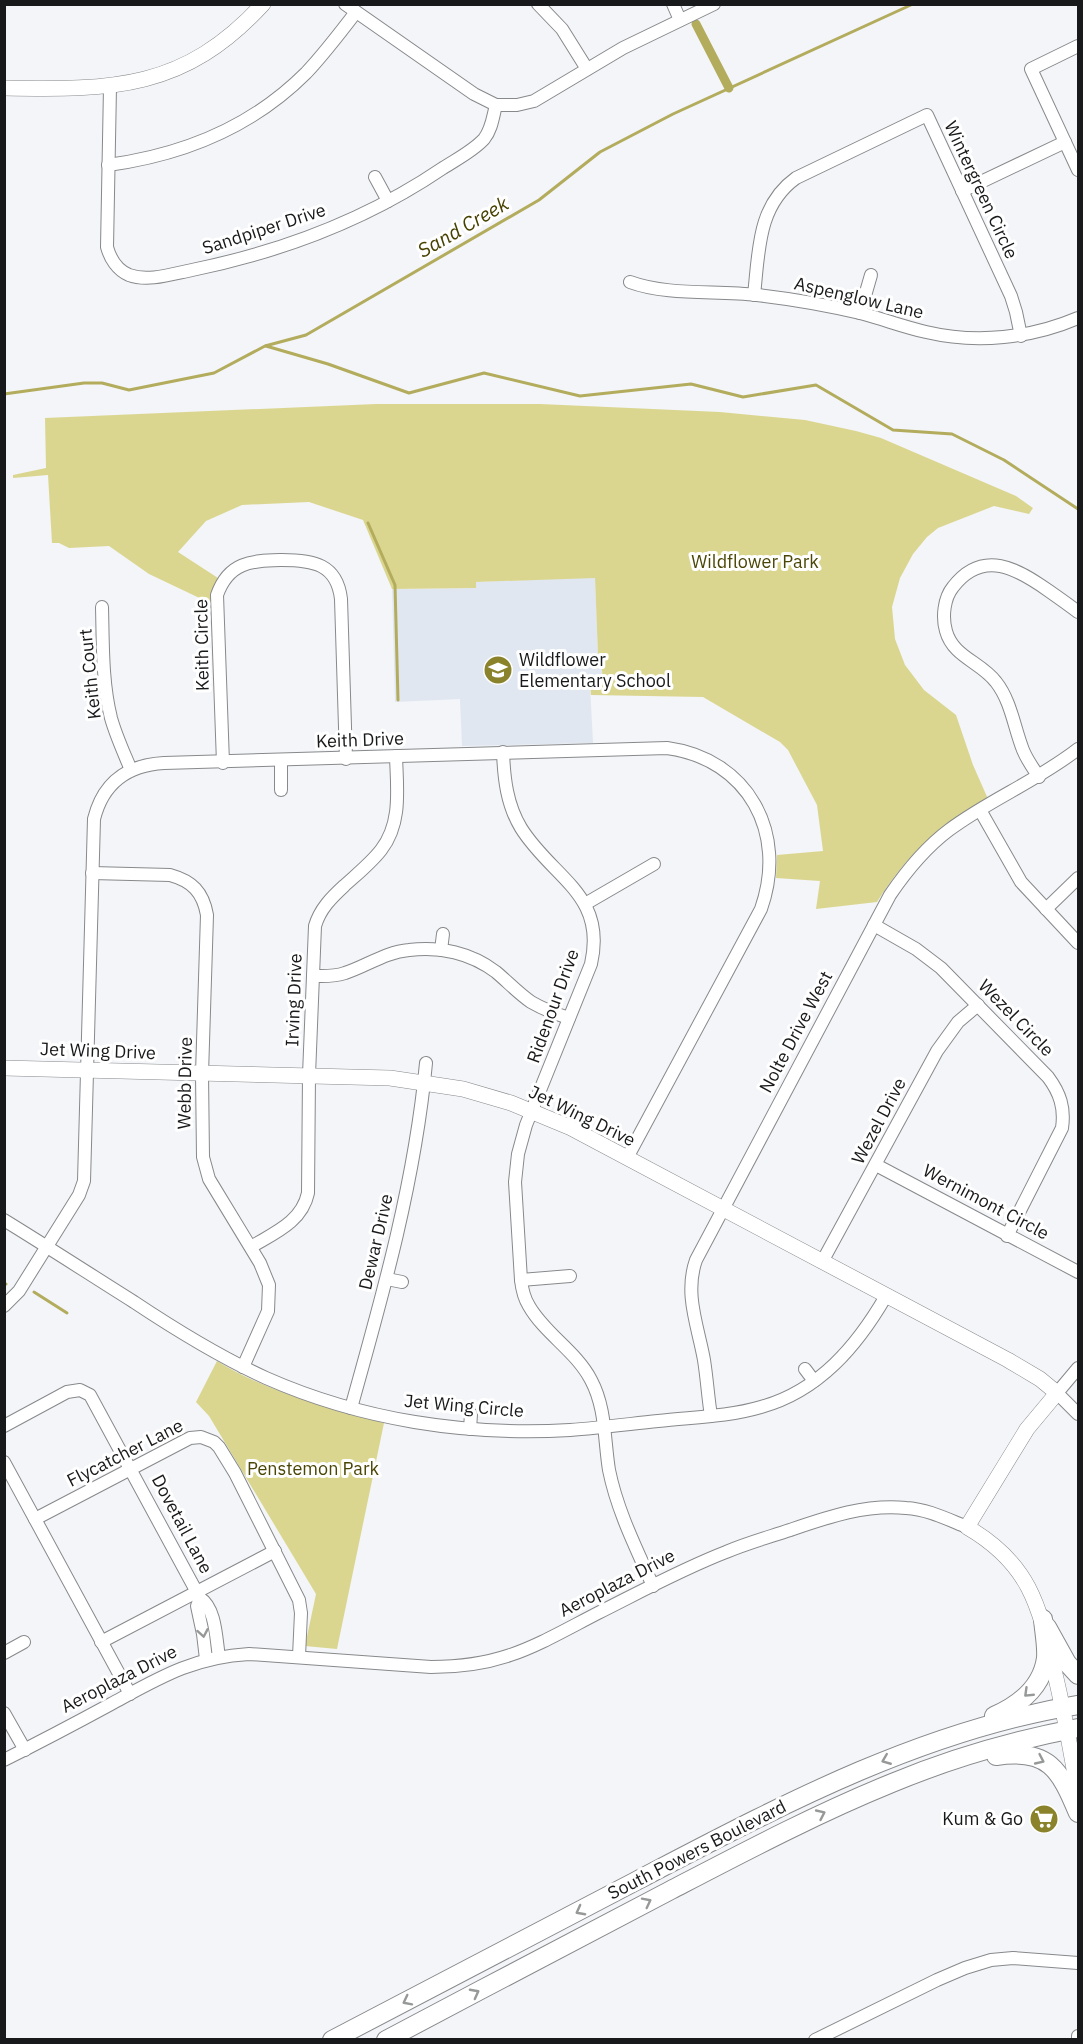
<svg xmlns="http://www.w3.org/2000/svg" width="1083" height="2044" font-family="'IBM Plex Sans',sans-serif">
	<style>
		.built { fill: #e1e7f0 }
		.green { fill: #dbd68f }
		.lines { fill: none; stroke-linecap: round; stroke-linejoin: round }
		.stream { stroke: #b3ac5d; stroke-width: 3 }
		.canal { stroke: #b3ac5d; stroke-width: 9 }
		.minor-casing { stroke: #87898b; stroke-width: 14 }
		.major-casing { stroke: #87898b; stroke-width: 16 }
		.highway-casing { stroke: #87898b; stroke-width: 20 }
		.minor { stroke: #fff; stroke-width: 12 }
		.major { stroke: #fff; stroke-width: 15 }
		.highway { stroke: #fff; stroke-width: 18 }
		.oneway { stroke: #979898 }
		.labels { text-anchor: middle; stroke-width: 6; stroke-linejoin: round; paint-order: stroke }
		.street-label { font-size: 18px; fill: #18191a; stroke: #fff }
		.park-label { font-size: 18px; fill: #4b4605; stroke: #fff }
		.poi-label { font-size: 18px; fill: #18191a; stroke: #fff; text-anchor: start }
		.water-label { font-size: 20px; font-style: italic; fill: #474100; stroke: #fff }
	</style>
	<rect width="100%" height="100%" fill="#f3f5f8"/>
	<!-- built -->
	<polygon class="built" points="595,577 598,656 601,657 603,683 590,685 593,743 462,746 460,699 395,702 392,589 476,588 476,582"/>
	<!-- green -->
	<g class="green">
		<path d="M376,404h164l180,8 85,8 51,11 25,7 135,58 17,12 -4,6 -35,-8 -56,22 -11,9 -14,17 -13,24 -8,29 3,32 10,26 19,25 32,25 17,50 15,34c-52,29 -78,52 -111,103l-61,7 4,-28 -44,-3 1,-23 46,-4 -6,-46 -29,-55 -8,-8 -77,-45 -112,-2 -1,-11 13,-1 -2,-26 -3,-1 -3,-78 -119,4v6l-84,1 -29,-69 -54,-18 -67,3 -36,16 -28,31 40,26 -8,25 -61,-29 -40,-28 -40,2 -10,-5h-7l-4,-68 -35,3v-3l33,-7 -1,-50z"/>
		<path d="M217,1361c48,30 113,48 167,62l-47,226 -32,-3 11,-52 -107,-178 -13,-14z"/>
	</g>
	<g class="lines">
		<!-- stream -->
		<g class="stream">
			<polyline points="266,346 328,364 409,393 484,373 580,396 691,384 743,397 816,385 893,430 952,434 1004,460 1078,509"/>
			<polyline points="4,394 84,383 102,383 129,390 214,373 265,346 306,335 539,200 600,152 673,114 913,4"/>
			<polyline points="368,523 395,585 398,700"/>
			<polyline points="4,1283 6,1284"/>
			<polyline points="34,1292 67,1313"/>
		</g>
		<!-- canal -->
		<polyline class="canal" points="696,24 729,88"/>
		<!-- minor casing -->
		<g class="minor-casing">
			<g id="minor">
				<polyline points="345,4 474,94 496,105 517,105 534,101 623,48 714,4"/>
				<polyline points="538,4 562,29 587,69"/>
				<polyline points="673,4 680,20"/>
				<polyline points="1078,46 1031,69 1078,170"/>
				<path d="M110,87l-3,160c3,11 10,23 22,28 19,7 43,-1 63,-5 88,-18 176,-51 251,-102 14,-9 30,-17 41,-29 8,-10 9,-23 12,-34"/>
				<path d="M108,165c74,-10 144,-38 198,-92 18,-19 34,-40 50,-61"/>
				<polyline points="375,177 388,201"/>
				<polyline points="962,191 1065,142"/>
				<path d="M630,282c38,14 86,8 127,13 35,4 70,10 103,18 23,6 44,14 66,19 51,12 105,6 152,-14"/>
				<path d="M754,295c5,-43 3,-89 42,-117l131,-63 84,181 5,16 5,24"/>
				<polyline points="860,313 871,275"/>
				<path d="M102,607c1,37 0,75 9,111 5,18 13,35 20,52"/>
				<path d="M503,752c1,27 4,53 18,76 31,50 86,66 70,136l-65,161 -8,29 -3,28 6,98c1,9 3,18 8,26 16,28 47,45 62,74 15,28 13,59 18,90 8,40 27,78 44,116"/>
				<path d="M223,763l-6,-168c12,-34 35,-34 65,-35 31,0 55,4 59,39l5,160"/>
				<path d="M1039,777c-6,-9 -12,-17 -16,-27 -9,-23 -12,-49 -27,-68 -15,-20 -43,-25 -50,-51 -4,-14 -2,-33 7,-44 30,-39 65,-18 96,4 10,7 20,14 29,21"/>
				<polyline points="281,790 281,761"/>
				<polyline points="980,810 1021,882 1078,943"/>
				<path d="M92,873l78,2c22,6 33,17 37,40l-5,159 1,83 6,22 51,84 9,22 -1,26 -25,56"/>
				<polyline points="585,904 654,864"/>
				<polyline points="1046,909 1078,878"/>
				<path d="M874,925l42,24 25,19 107,109c12,16 17,31 14,51l-55,108"/>
				<polyline points="441,950 443,934"/>
				<path d="M313,976c10,0 21,1 32,-3 22,-7 40,-21 64,-23 31,-4 62,3 87,22 12,10 22,21 35,30 12,7 25,12 38,16"/>
				<polyline points="876,1165 1078,1272"/>
				<path d="M4,1220c44,27 87,55 130,82 42,28 86,55 132,76 95,42 200,58 304,52 29,-2 59,-6 88,-9 34,-4 69,-4 103,-14 58,-16 96,-61 125,-111"/>
				<path d="M251,1247c23,-14 51,-25 57,-54l1,-118 6,-149c5,-17 16,-28 29,-40 12,-11 27,-23 37,-36 21,-27 16,-61 15,-94"/>
				<polyline points="822,1262 937,1051 958,1022 978,1005"/>
				<polyline points="387,1279 402,1282"/>
				<polyline points="521,1280 570,1276"/>
				<path d="M4,1306l15,-15 60,-96 5,-14 10,-362c9,-36 33,-54 70,-56l503,-15c81,11 121,85 94,161l-134,249"/>
				<polyline points="1078,1368 1057,1393 1078,1414"/>
				<polyline points="805,1369 814,1381"/>
				<path d="M351,1408c32,-114 64,-227 75,-345"/>
				<path d="M711,1416c-3,-19 -4,-37 -7,-56 -6,-34 -20,-66 -8,-100l194,-365c17,-25 35,-47 59,-65 40,-30 88,-49 129,-81"/>
				<polyline points="4,1426 67,1392 80,1390 90,1395 200,1598"/>
				<polyline points="470,1429 471,1414"/>
				<polyline points="4,1462 130,1694"/>
				<polyline points="35,1519 190,1438 201,1437 214,1442 219,1447 235,1473 299,1600 301,1613 299,1656"/>
				<polyline points="101,1642 275,1551"/>
				<polyline points="4,1653 24,1642"/>
				<path d="M206,1659l-3,-25 -6,-28 3,-8c16,10 16,41 19,59"/>
				<polyline points="4,1713 25,1750"/>
				<path d="M4,1760c36,-18 72,-37 107,-56 48,-26 82,-47 138,-50l182,13c73,0 105,-22 167,-54 42,-21 84,-44 128,-61 21,-9 43,-15 64,-22 38,-13 75,-26 116,-22 21,1 41,11 61,19"/>
				<polyline points="815,2040 937,1980 965,1968 991,1960 1013,1958 1078,1963"/>
				<polyline points="1078,2040 1078,2036"/>
			</g>
		</g>
		<!-- major casing -->
		<g class="major-casing">
			<g id="major">
				<path d="M4,88c109,2 180,2 259,-84"/>
				<path d="M4,1068l386,10 73,11 48,14 58,24 439,233 32,19 17,14 -30,36 -60,98c62,36 72,77 87,143 10,40 17,81 24,122"/>
			</g>
		</g>
		<!-- highway casing -->
		<g class="highway-casing">
			<g id="highway">
				<polyline points="1047,1627 1067,1663 1078,1675"/>
				<path d="M994,1716c25,-11 48,-28 52,-58 1,-12 -2,-26 -3,-39"/>
				<path d="M996,1756c53,-8 64,14 82,57"/>
				<path d="M332,2040c102,-53 204,-106 306,-160 140,-73 283,-150 440,-175"/>
				<path d="M386,2040c95,-50 190,-101 285,-150 73,-38 145,-76 221,-107 60,-25 123,-43 186,-55"/>
			</g>
		</g>
		<!-- minor -->
		<use href="#minor" class="minor"/>
		<!-- major -->
		<use href="#major" class="major"/>
		<!-- highway -->
		<use href="#highway" class="highway"/>
	</g>
	<!-- one-way arrows -->
	<defs><path id="oneway-chevron" d="M-2-3.5L2.5 0L-2 3.5" fill="none" stroke-width="1.6" stroke-linecap="round" stroke-linejoin="round" transform="scale(1.5)"/></defs>
	<g class="oneway">
		<use href="#oneway-chevron" transform="translate(203 1633) rotate(80)"/>
		<use href="#oneway-chevron" transform="translate(1028 1693) rotate(136)"/>
		<use href="#oneway-chevron" transform="translate(886 1760) rotate(158)"/>
		<use href="#oneway-chevron" transform="translate(1040 1760) rotate(25)"/>
		<use href="#oneway-chevron" transform="translate(821 1814) rotate(-25)"/>
		<use href="#oneway-chevron" transform="translate(647 1902) rotate(-27)"/>
		<use href="#oneway-chevron" transform="translate(580 1911) rotate(152)"/>
		<use href="#oneway-chevron" transform="translate(475 1993) rotate(-28)"/>
		<use href="#oneway-chevron" transform="translate(407 2001) rotate(153)"/>
	</g>
	<!-- icons -->
	<defs>
		<g id="school-disc" transform="scale(1.5)"><circle r="9.5" fill="#8a832b" stroke="#fff"/><path d="M0-5L7-2L0 1L-7-2ZM-4 1L0 2.5L4 1V4Q0 6-4 4Z" fill="#fff"/></g>
		<g id="supermarket-disc" transform="scale(1.5)"><circle r="9.5" fill="#8a832b" stroke="#fff"/><path d="M-6-5.5h2.5l.6 2H6L4.5 2H-2.5L-4.4-4H-6ZM-1.5 3.2a1.3 1.3 0 1 0 .1 0ZM3 3.2a1.3 1.3 0 1 0 .1 0Z" fill="#fff"/></g>
	</defs>
	<g fill-rule="evenodd">
		<use href="#school-disc" x="498" y="670"/>
		<use href="#supermarket-disc" x="1044" y="1819"/>
	</g>
	<g class="labels">
		<!-- street labels -->
		<g class="street-label">
			<text transform="translate(981 190) rotate(65)" y="6">Wintergreen Circle</text>
			<text transform="translate(264 229) rotate(-18)" y="6">Sandpiper Drive</text>
			<text transform="translate(859 298) rotate(13)" y="6">Aspenglow Lane</text>
			<text transform="translate(202 645) rotate(-91)" y="6">Keith Circle</text>
			<text transform="translate(90 674) rotate(-96)" y="6">Keith Court</text>
			<text transform="translate(360 740) rotate(-2)" y="6">Keith Drive</text>
			<text transform="translate(294 1000) rotate(-88)" y="6">Irving Drive</text>
			<text transform="translate(553 1006) rotate(-70)" y="6">Ridenour Drive</text>
			<text transform="translate(1016 1018) rotate(46)" y="6">Wezel Circle</text>
			<text transform="translate(796 1032) rotate(-62)" y="6">Nolte Drive West</text>
			<text transform="translate(98 1051) rotate(2)" y="6">Jet Wing Drive</text>
			<text transform="translate(185 1083) rotate(-89)" y="6">Webb Drive</text>
			<text transform="translate(582 1116) rotate(26)" y="6">Jet Wing Drive</text>
			<text transform="translate(879 1121) rotate(-62)" y="6">Wezel Drive</text>
			<text transform="translate(986 1202) rotate(28)" y="6">Wernimont Circle</text>
			<text transform="translate(376 1242) rotate(-77)" y="6">Dewar Drive</text>
			<text transform="translate(464 1406) rotate(5)" y="6">Jet Wing Circle</text>
			<text transform="translate(125 1453) rotate(-27)" y="6">Flycatcher Lane</text>
			<text transform="translate(182 1524) rotate(62)" y="6">Dovetail Lane</text>
			<text transform="translate(617 1583) rotate(-27)" y="6">Aeroplaza Drive</text>
			<text transform="translate(119 1679) rotate(-27)" y="6">Aeroplaza Drive</text>
			<text transform="translate(697 1850) rotate(-27)" y="6">South Powers Boulevard</text>
		</g>
		<!-- park labels -->
		<g class="park-label">
			<text x="755" y="568">Wildflower Park</text>
			<text x="313" y="1475">Penstemon Park</text>
		</g>
		<!-- poi labels -->
		<g class="poi-label">
			<text x="519" y="666">Wildflower<tspan x="519" dy="21">Elementary School</tspan></text>
			<text x="1023" y="1825" text-anchor="end">Kum &amp; Go</text>
		</g>
		<!-- water labels -->
		<g class="water-label">
			<text transform="translate(463 227) rotate(-30)" y="7">Sand Creek</text>
		</g>
	</g>
	<!-- border -->
	<rect width="1083" height="2044" fill="none" stroke="#18191a" stroke-width="12"/>
</svg>
